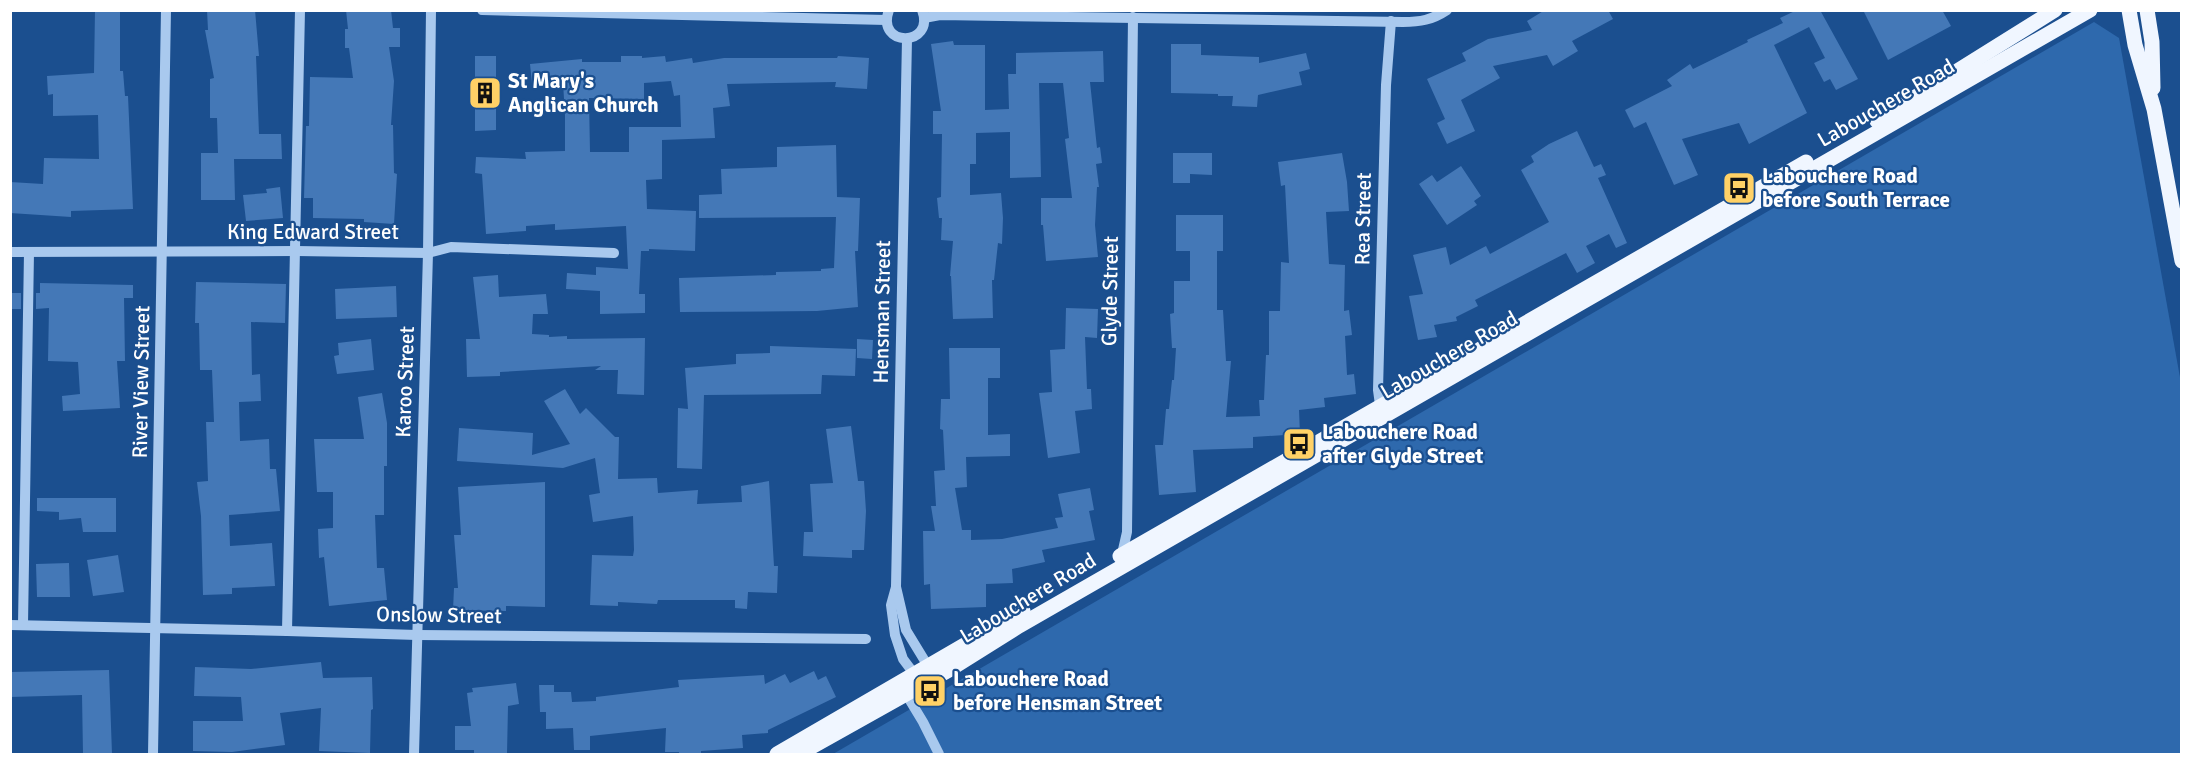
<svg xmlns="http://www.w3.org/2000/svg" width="2192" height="765" font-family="Signika,sans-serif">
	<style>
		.green { fill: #2e69ad }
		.building { fill: #4478b7; fill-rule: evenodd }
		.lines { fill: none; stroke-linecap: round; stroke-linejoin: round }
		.minor { stroke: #a9c9ee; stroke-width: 10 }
		.major { stroke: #f0f6ff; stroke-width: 15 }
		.labels { text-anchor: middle; stroke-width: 4.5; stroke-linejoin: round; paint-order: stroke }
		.poi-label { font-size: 21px; font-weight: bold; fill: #fff; stroke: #1b4f8f; text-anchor: start }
		.street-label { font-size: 21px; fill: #fff; stroke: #1b4f8f }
	</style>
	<rect width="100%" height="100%" fill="#1b4f8f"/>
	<!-- green -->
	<polygon class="green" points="2094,22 2119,38 2181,383 2181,754 833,754"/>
	<!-- building -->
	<g class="building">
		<polygon points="95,10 120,10 120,71 123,71 125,96 128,96 133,209 71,211 71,217 10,213 10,182 43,184 44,158 99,159 98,115 53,116 53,94 48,95 47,76 94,73"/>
		<polygon points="207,10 255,10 259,56 256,56 259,134 281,134 282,159 234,159 235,200 201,200 201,153 218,153 217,118 210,118 210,79 214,78 205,30 208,30"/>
		<polygon points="346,10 391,10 393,28 400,28 400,47 389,47 394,81 391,125 393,125 394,173 397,174 394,224 364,222 364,219 313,218 313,198 304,198 306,126 309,126 310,77 353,78 349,48 345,48 345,29 348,29"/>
		<polygon points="1545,10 1608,10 1613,19 1572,41 1578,51 1553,66 1547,55 1493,66 1500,78 1461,100 1475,131 1447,144 1437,123 1445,119 1427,79 1466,61 1462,53 1488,39 1532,30 1527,21"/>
		<polygon points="1797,10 1820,10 1858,79 1836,90 1830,79 1824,82 1814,63 1825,58 1809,27 1774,45 1807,113 1749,144 1739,123 1682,139 1698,175 1674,185 1646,122 1634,128 1625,110 1672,86 1667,80 1690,64 1693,69 1748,42 1747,40 1783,23 1780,18"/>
		<polygon points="1863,10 1942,10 1951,26 1888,60"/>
		<polygon points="953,41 954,45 985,45 985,110 1009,109 1008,74 1016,74 1016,53 1103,51 1104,82 1090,82 1097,148 1100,147 1102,163 1096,164 1099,187 1097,187 1095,225 1098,257 1046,261 1043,225 1041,225 1041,198 1072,198 1065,139 1069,138 1063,83 1039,83 1041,177 1010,178 1010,132 976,133 976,164 970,164 970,195 1001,193 1003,218 1002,244 998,243 994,280 992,280 993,318 953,319 951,276 950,276 953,241 941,240 942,218 939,218 937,198 941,197 942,134 933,134 933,111 941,111 931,44"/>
		<polygon points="1171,44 1201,44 1201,55 1259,57 1259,63 1306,53 1310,69 1299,72 1302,85 1258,95 1257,107 1232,106 1233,96 1218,96 1218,94 1171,93"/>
		<polygon points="475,56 496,56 496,130 475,131"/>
		<path d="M621,56h21v2l23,-2 1,6 26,-4 1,5 31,-5h113l1,-2 31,2 -2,31 -32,-2 1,-5 -109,2 3,22 -17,2 2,30 -53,2v39l-16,1 1,29 49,2 -1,40 -46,-2v2h-8l-2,43h6v19l-45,1v-23l-34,-2 1,-16 29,2v-8l32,2 -2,-43 -71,4v-6l-29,2v5l-40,3 -4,-60 -7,-1 1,-16 50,2 -1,-7 40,-1v-35l-2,-34 -31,2 -2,-20 52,-5v3h39zM671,81l3,15 6,-1 1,32h-52v25h-39l-1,-54 55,1v-16z"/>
		<polygon points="1577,131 1594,167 1601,164 1606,175 1598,178 1627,243 1616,248 1609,234 1586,246 1595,263 1577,273 1566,253 1475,300 1478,306 1456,317 1457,321 1434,325 1437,337 1418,340 1409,296 1423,294 1413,255 1446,247 1450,265 1486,246 1490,254 1549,222 1521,170 1534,162 1531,156 1549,144"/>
		<polygon points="836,145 837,197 860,198 858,251 855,251 858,307 817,311 680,312 679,278 776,275 776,272 821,271 821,269 834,268 836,217 699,218 699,195 722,194 721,169 777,167 777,147"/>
		<polygon points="1173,153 1212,153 1212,175 1190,174 1190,183 1173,183"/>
		<polygon points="1342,153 1347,182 1349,211 1326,212 1329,264 1345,265 1344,311 1349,310 1352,335 1345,336 1347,375 1354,374 1356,394 1324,398 1325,407 1299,410 1300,434 1253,437 1253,448 1193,450 1196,492 1159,495 1155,445 1163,445 1166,409 1169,409 1172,380 1174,380 1176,348 1172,348 1170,314 1174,313 1174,281 1190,281 1190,251 1176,251 1176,215 1223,215 1223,251 1217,251 1217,310 1223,310 1226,361 1231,361 1226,417 1260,416 1259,400 1264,400 1266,355 1269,355 1269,311 1280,311 1281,262 1289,263 1285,185 1281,186 1278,162"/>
		<polygon points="1461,166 1481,196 1474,201 1477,205 1447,225 1419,184 1432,175 1437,182"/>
		<polygon points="280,187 283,218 246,221 243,195 267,193 266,189"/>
		<polygon points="498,275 499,297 546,294 548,314 533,314 532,334 549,335 549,337 567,336 567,339 645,338 644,395 617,394 618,370 595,370 601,366 500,372 500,376 467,377 466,339 480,339 473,277"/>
		<polygon points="196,282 286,284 285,323 251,322 252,375 260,374 261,401 239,402 240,441 269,439 270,469 276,469 280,511 229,515 230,546 272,543 275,586 232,588 232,594 203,595 201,516 197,482 208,481 206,422 214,422 212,370 200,370 199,323 195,323"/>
		<polygon points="40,283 133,285 133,298 124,298 125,361 117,361 120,408 63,411 62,396 80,394 78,362 48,361 49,308 36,309 36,293 40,293"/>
		<polygon points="396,286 397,317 336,319 335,289"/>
		<rect x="10" y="293" width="11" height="16"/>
		<polygon points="1066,308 1098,309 1097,338 1085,337 1087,389 1091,389 1092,409 1075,411 1080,453 1048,458 1039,393 1052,392 1050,350 1065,349"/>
		<polygon points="371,339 374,370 337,374 334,356 339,355 338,343"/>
		<polygon points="857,339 873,340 872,359 857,358"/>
		<polygon points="770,346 856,349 855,376 822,375 821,394 704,395 702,469 677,468 678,408 688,409 685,368 736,364 736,354 770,353"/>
		<polygon points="949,348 1000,348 1000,378 988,378 988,435 1010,434 1010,456 966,457 967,487 955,488 962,530 971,530 971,540 1002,539 1058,528 1055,518 1063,517 1058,494 1090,488 1094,510 1089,511 1095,540 1042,550 1045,562 1012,569 1013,583 986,584 986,607 931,609 930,584 924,585 923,531 935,531 931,506 936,506 934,471 945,470 943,430 940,429 941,399 950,399"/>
		<polygon points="565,389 580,414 586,408 615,437 619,437 618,479 657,478 658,493 698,490 697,504 742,502 741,486 769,481 774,566 778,566 777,593 748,592 747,609 735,608 735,600 658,600 657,604 618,602 618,606 590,605 592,555 633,556 634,550 633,516 593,522 589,495 600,493 595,458 563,468 457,461 459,428 533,433 532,455 570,444 544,401"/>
		<polygon points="382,393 387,423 387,466 384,466 384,515 375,515 377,568 384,568 387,600 329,606 324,557 319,558 318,529 333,528 333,492 317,492 314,439 364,439 358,397"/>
		<polygon points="851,426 858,481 864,481 866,511 864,550 852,550 852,558 803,556 804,532 813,532 810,484 833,483 826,429"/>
		<polygon points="545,482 545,607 506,606 506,611 453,610 454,588 458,588 454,535 461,535 458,487"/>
		<polygon points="37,498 116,498 116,532 83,532 81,518 59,520 59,512 37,511"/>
		<polygon points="118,555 124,592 93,596 87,560"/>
		<polygon points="69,563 70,597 37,597 36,564"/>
		<polygon points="321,662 323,678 372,677 373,709 371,710 370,753 319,751 321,708 280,713 285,745 232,752 193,751 193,721 243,721 241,697 194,696 195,667 251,669"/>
		<polygon points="109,670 112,754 83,754 82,695 10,697 10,672"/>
		<polygon points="814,671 818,680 826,676 836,697 768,730 768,733 742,735 743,748 701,751 701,754 679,754 679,752 665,752 666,728 590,736 590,750 574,750 573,728 546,729 546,712 540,712 539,685 554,685 554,692 571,692 572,702 596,701 596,697 679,687 678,680 764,675 765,684 785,674 790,683"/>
		<polygon points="516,683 519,704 508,706 507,754 474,754 474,750 455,750 455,726 471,726 467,693 473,692 472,688"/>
	</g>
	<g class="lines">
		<!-- minor -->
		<g class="minor">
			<polyline points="482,10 886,20"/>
			<path d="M889,10c-14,38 47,37 33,0"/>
			<path d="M924,18l16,-3 463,7c17,0 29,-2 44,-12"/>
			<polyline points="907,39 896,587 891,605 895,635 903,659 918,679"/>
			<polyline points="10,252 296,251 428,253 451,247 614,253"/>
			<polyline points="1381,412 1378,390 1386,85 1391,21"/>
			<polyline points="1124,558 1122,554 1127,532 1133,17"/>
			<polyline points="896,587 906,630 931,671"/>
			<polyline points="10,625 287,631 417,635 866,639"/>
			<polyline points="23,625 29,252"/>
			<polyline points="287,631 300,10"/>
			<polyline points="903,689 923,722 939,754"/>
			<polyline points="153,754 166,10"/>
			<polyline points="414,754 428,253 431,10"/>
		</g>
		<!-- major -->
		<g class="major">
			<polyline points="2129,10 2135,45 2154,109 2182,261"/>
			<polyline points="2147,10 2152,42 2153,88"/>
			<polyline points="1877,121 2055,10"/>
			<polyline points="1120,556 1806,162"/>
			<polyline points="777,754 1023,611"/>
			<polyline points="799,754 949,670 1019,626 2090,10"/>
		</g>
	</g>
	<!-- icons -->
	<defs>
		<g id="building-square" transform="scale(1.725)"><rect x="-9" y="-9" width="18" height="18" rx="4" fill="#ffd166" stroke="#1b4f8f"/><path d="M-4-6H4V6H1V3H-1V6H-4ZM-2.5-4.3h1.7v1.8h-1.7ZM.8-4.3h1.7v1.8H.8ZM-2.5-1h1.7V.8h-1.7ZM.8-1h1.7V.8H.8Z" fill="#111"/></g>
		<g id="bus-square" transform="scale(1.725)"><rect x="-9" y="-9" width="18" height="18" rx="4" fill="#ffd166" stroke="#1b4f8f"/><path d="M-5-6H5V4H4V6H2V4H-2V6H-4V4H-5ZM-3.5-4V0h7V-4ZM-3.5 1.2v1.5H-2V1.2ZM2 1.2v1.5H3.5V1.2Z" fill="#111"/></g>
	</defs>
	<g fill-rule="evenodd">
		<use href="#building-square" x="485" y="93"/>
		<use href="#bus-square" x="1739" y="188"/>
		<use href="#bus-square" x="1299" y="444"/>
		<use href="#bus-square" x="930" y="691"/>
	</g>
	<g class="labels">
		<!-- poi labels -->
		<g class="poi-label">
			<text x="508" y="88">St Mary's<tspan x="508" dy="24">Anglican Church</tspan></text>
			<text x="1762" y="183">Labouchere Road<tspan x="1762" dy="24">before South Terrace</tspan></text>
			<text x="1322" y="439">Labouchere Road<tspan x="1322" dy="24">after Glyde Street</tspan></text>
			<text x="953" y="686">Labouchere Road<tspan x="953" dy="24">before Hensman Street</tspan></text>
		</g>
		<!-- street labels -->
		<g class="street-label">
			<text transform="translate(1886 103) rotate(-30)" y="7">Labouchere Road</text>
			<text transform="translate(1363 219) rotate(-89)" y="7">Rea Street</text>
			<text x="313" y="239">King Edward Street</text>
			<text transform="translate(1110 291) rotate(-89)" y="7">Glyde Street</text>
			<text transform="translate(882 312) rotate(-89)" y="7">Hensman Street</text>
			<text transform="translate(1449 355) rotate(-30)" y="7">Labouchere Road</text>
			<text transform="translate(141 382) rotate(-89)" y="7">River View Street</text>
			<text transform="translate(405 382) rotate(-88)" y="7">Karoo Street</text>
			<text transform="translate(1028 598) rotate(-31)" y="7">Labouchere Road</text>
			<text transform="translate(439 615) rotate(1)" y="7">Onslow Street</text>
		</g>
	</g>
	<!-- border -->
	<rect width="2192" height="765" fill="none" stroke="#ffffff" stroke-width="24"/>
</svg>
